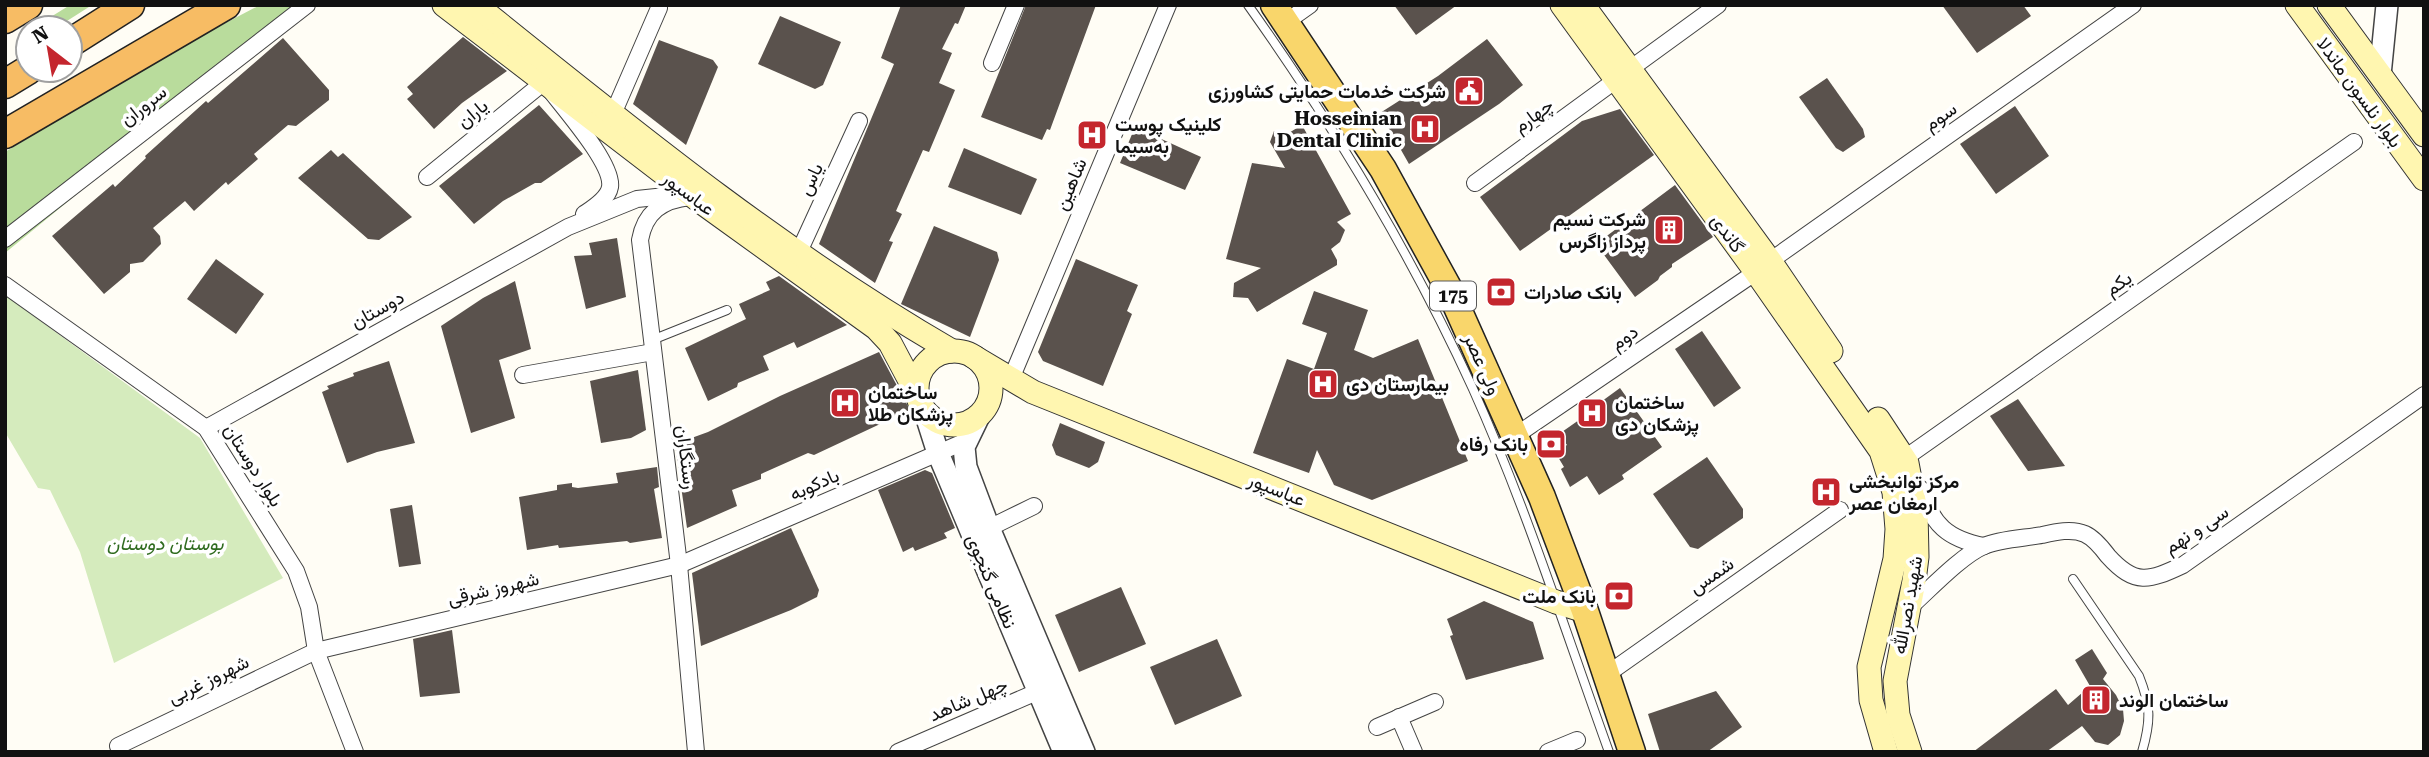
<svg xmlns="http://www.w3.org/2000/svg" width="2429" height="757" font-family="'Roboto Serif',Vazirmatn,serif">
	<style>
		.green { fill: #d5ebbd }
		.forest { fill: #b9dc9c }
		.building { fill: #5a524d }
		.lines { fill: none; stroke-linecap: round; stroke-linejoin: round }
		.service-casing { stroke: #444; stroke-width: 10 }
		.minor-casing { stroke: #444; stroke-width: 18 }
		.tertiary-casing { stroke: #444; stroke-width: 24 }
		.secondary-casing { stroke: #333; stroke-width: 25 }
		.primary-casing { stroke: #222; stroke-width: 29 }
		.trunk-casing { stroke: #222; stroke-width: 31 }
		.service { stroke: #fff; stroke-width: 8 }
		.minor { stroke: #fff; stroke-width: 16 }
		.tertiary { stroke: #fff; stroke-width: 21 }
		.secondary { stroke: #fff6b0; stroke-width: 23 }
		.primary { stroke: #f9d66b; stroke-width: 26 }
		.trunk { stroke: #f7bc64; stroke-width: 28 }
		.labels { text-anchor: middle; stroke-width: 7; stroke-linejoin: round; paint-order: stroke }
		.shield { fill: #fff; stroke: #585858; stroke-width: 2 }
		.shield-label { font-size: 18px; font-weight: bold; fill: #111 }
		.poi-label { font-size: 19px; font-weight: bold; fill: #111; stroke: #fff; text-anchor: start }
		.street-label { font-size: 19px; fill: #111; stroke: #fff }
		.park-label { font-size: 19px; font-style: italic; fill: #2f6b1f; stroke: #fff }
	</style>
	<rect width="100%" height="100%" fill="#fffdf5"/>
	<!-- green -->
	<polygon class="green" points="5,295 200,438 283,578 114,663 80,552 50,490 38,488 5,432"/>
	<!-- forest -->
	<g class="forest">
		<polygon points="70,5 92,5 56,28 33,28"/>
		<polygon points="260,5 308,5 5,253 5,152 163,56"/>
	</g>
	<!-- building -->
	<g class="building">
		<polygon points="901,5 966,5 958,24 955,23 942,49 952,53 939,83 955,90 929,152 923,150 896,211 902,214 889,241 893,242 875,283 819,244 894,64 881,58"/>
		<polygon points="1026,5 1096,5 1050,130 1047,129 1042,140 981,117"/>
		<polygon points="1394,5 1457,5 1416,35"/>
		<polygon points="1942,5 2023,5 2031,16 1977,53"/>
		<polygon points="780,16 841,42 823,85 815,89 758,64"/>
		<polygon points="463,37 507,71 462,103 434,129 407,99 413,94 407,87"/>
		<polygon points="283,38 329,90 329,100 296,126 288,125 254,154 258,159 228,185 226,182 194,211 185,201 153,228 160,236 161,244 143,262 130,264 130,272 104,294 52,236 113,184 115,187 146,158 145,156 206,101 208,103"/>
		<polygon points="1487,39 1523,85 1499,104 1409,164 1380,113 1438,76"/>
		<polygon points="659,40 713,60 718,67 686,145 633,104"/>
		<polygon points="1827,78 1863,129 1865,137 1843,152 1836,148 1799,97"/>
		<polygon points="539,105 583,154 541,183 535,183 503,201 474,224 439,186"/>
		<polygon points="2015,106 2049,156 1996,194 1960,144"/>
		<polygon points="1620,109 1654,155 1520,251 1480,197 1582,121"/>
		<polygon points="1302,125 1351,214 1337,222 1345,230 1340,242 1331,249 1337,260 1337,265 1257,312 1248,298 1233,297 1234,283 1261,268 1226,259 1252,163 1285,168 1270,142 1274,131 1287,134"/>
		<polygon points="1135,127 1201,157 1185,190 1120,163"/>
		<polygon points="964,148 1037,179 1021,215 948,187"/>
		<polygon points="331,150 338,157 343,153 412,217 379,240 368,239 298,178"/>
		<polygon points="1675,185 1713,237 1672,264 1672,267 1660,276 1658,280 1635,297 1596,244"/>
		<polygon points="934,226 997,252 999,260 970,337 901,304"/>
		<polygon points="617,238 626,297 586,309 574,256 592,255 589,243"/>
		<polygon points="216,259 264,294 236,334 187,299"/>
		<polygon points="1076,259 1138,285 1127,311 1132,314 1103,386 1043,361 1038,352"/>
		<polygon points="779,276 847,325 797,348 794,342 763,356 769,370 738,383 737,387 708,401 685,348 746,319 739,304 770,290 766,282"/>
		<polygon points="515,281 531,349 499,360 515,418 471,433 441,326 483,298"/>
		<polygon points="1314,291 1368,310 1354,350 1373,358 1418,339 1468,461 1372,500 1334,485 1317,450 1309,473 1253,453 1287,359 1314,369 1327,333 1302,324"/>
		<polygon points="1702,331 1741,388 1714,407 1675,349"/>
		<polygon points="879,352 910,410 814,455 808,453 761,474 761,479 732,490 737,506 687,528 675,444 708,432 780,396"/>
		<polygon points="389,361 415,443 377,452 347,463 322,392 329,389 327,386 354,376 353,373"/>
		<polygon points="638,370 646,430 631,438 601,443 590,381"/>
		<polygon points="1620,388 1662,447 1622,475 1624,479 1599,495 1587,476 1570,487 1561,469 1564,467 1555,452 1567,445 1559,434 1599,406 1598,404"/>
		<polygon points="2018,399 2065,466 2028,471 1990,416"/>
		<polygon points="1060,423 1105,442 1098,462 1089,468 1056,455 1052,445"/>
		<polygon points="1707,457 1743,509 1743,518 1698,549 1690,547 1653,494"/>
		<polygon points="657,467 659,487 654,489 662,538 630,543 627,541 559,548 558,545 527,550 519,497 557,490 557,485 572,483 572,487 578,488 618,483 616,473"/>
		<polygon points="925,470 932,473 955,528 944,533 947,538 915,551 913,547 903,552 878,490"/>
		<polygon points="412,505 421,564 399,567 390,509"/>
		<polygon points="791,528 819,590 817,597 791,610 701,646 692,573"/>
		<polygon points="1121,587 1146,644 1079,672 1055,615"/>
		<polygon points="1484,601 1533,622 1544,659 1466,680 1450,636 1453,635 1447,619"/>
		<polygon points="452,630 460,693 420,697 413,639"/>
		<polygon points="1217,639 1242,696 1175,725 1150,667"/>
		<polygon points="2092,649 2107,673 2103,679 2116,695 2123,709 2124,721 2120,735 2108,745 2095,742 2082,726 2046,752 1973,752 2056,689 2068,705 2090,686 2075,660"/>
		<polygon points="1716,691 1742,727 1707,752 1660,752 1648,714"/>
	</g>
	<g class="lines">
		<!-- service casing -->
		<g class="service-casing">
			<g id="service">
				<path d="M1248,5c86,121 163,248 225,384 53,118 92,241 136,363"/>
				<polyline points="652,340 727,310"/>
				<path d="M2073,579l66,97c12,30 12,45 3,76"/>
			</g>
		</g>
		<!-- minor casing -->
		<g class="minor-casing">
			<g id="minor">
				<polyline points="1286,22 1310,5"/>
				<polyline points="992,63 1016,5"/>
				<polyline points="1630,69 1718,5"/>
				<polyline points="613,114 659,8"/>
				<path d="M427,177l117,-95c15,21 70,81 66,105 -2,12 -17,21 -26,27"/>
				<polyline points="1475,183 1616,80"/>
				<path d="M690,197c-28,3 -45,15 -50,43l39,325 17,187"/>
				<polyline points="5,239 307,5"/>
				<polyline points="798,254 859,121"/>
				<polyline points="1770,261 2133,5"/>
				<polyline points="5,285 206,428 296,571 309,607 316,651 355,752"/>
				<polyline points="523,375 653,352"/>
				<polyline points="1011,379 1168,5"/>
				<polyline points="206,428 568,227 637,199 675,195"/>
				<polyline points="1515,436 1756,272"/>
				<polyline points="1905,458 2354,142"/>
				<path d="M1921,489c11,36 27,50 63,57"/>
				<polyline points="989,528 1034,506"/>
				<path d="M1910,607c19,-17 52,-52 74,-61 15,-7 42,-8 58,-11 13,-3 30,-7 43,-1 9,4 17,14 23,22 27,30 41,25 75,9l241,-170"/>
				<polyline points="1606,675 1840,510"/>
				<polyline points="1399,717 1414,752"/>
				<polyline points="1377,727 1435,702"/>
				<polyline points="118,746 316,651 679,565 966,441"/>
				<polyline points="898,752 1046,688"/>
				<polyline points="1548,752 1577,740"/>
			</g>
		</g>
		<!-- tertiary casing -->
		<g class="tertiary-casing">
			<g id="tertiary">
				<polyline points="2380,75 2387,5"/>
				<polyline points="924,409 938,453 1064,752"/>
				<polyline points="979,416 964,447 966,467 989,528 1084,752"/>
			</g>
		</g>
		<!-- secondary casing -->
		<g class="secondary-casing">
			<g id="secondary">
				<polyline points="444,5 697,199 876,328 890,343 917,394"/>
				<path d="M476,5c153,123 306,248 476,346"/>
				<polyline points="1562,5 1756,272 1881,451 1894,492 1897,529 1895,559 1869,667 1871,700 1886,752"/>
				<polyline points="1583,5 1770,261 1831,351"/>
				<polyline points="2297,5 2424,179"/>
				<polyline points="2329,5 2424,135"/>
				<circle cx="954" cy="388" r="37"/>
				<polyline points="974,357 1033,392 1556,602 1585,611"/>
				<polyline points="1878,419 1907,463 1916,511 1917,557 1914,581 1895,681 1898,715 1910,752"/>
			</g>
		</g>
		<!-- primary casing -->
		<g class="primary-casing">
			<polyline id="primary" points="1274,5 1383,169 1449,289 1542,497 1585,611 1632,752"/>
		</g>
		<!-- trunk casing -->
		<g class="trunk-casing">
			<g id="trunk">
				<polyline points="5,19 28,5"/>
				<polyline points="70,43 130,5"/>
				<polyline points="5,84 28,70"/>
				<polyline points="5,134 226,5"/>
			</g>
		</g>
		<!-- service -->
		<use href="#service" class="service"/>
		<!-- minor -->
		<use href="#minor" class="minor"/>
		<!-- tertiary -->
		<use href="#tertiary" class="tertiary"/>
		<!-- secondary -->
		<use href="#secondary" class="secondary"/>
		<!-- primary -->
		<use href="#primary" class="primary"/>
		<!-- trunk -->
		<use href="#trunk" class="trunk"/>
	</g>
	<!-- icons -->
	<defs>
		<g id="civic-square" transform="scale(1.575)"><rect x="-9" y="-9" width="18" height="18" rx="4" fill="#c4262e" stroke="#fff"/><path d="M-.6-6.5H3V-4.5H.6V-3L4-1V1h2V6H-6V1h2V-1L-.6-3ZM-1.2 2.5V6h2.4V2.5Z" fill="#fff"/></g>
		<g id="hospital-square" transform="scale(1.575)"><rect x="-9" y="-9" width="18" height="18" rx="4" fill="#c4262e" stroke="#fff"/><path d="M-5-5h3v3.5h4V-5h3V5h-3V1.5h-4V5h-3Z" fill="#fff"/></g>
		<g id="building-square" transform="scale(1.575)"><rect x="-9" y="-9" width="18" height="18" rx="4" fill="#c4262e" stroke="#fff"/><path d="M-4-6H4V6H1V3H-1V6H-4ZM-2.5-4.3h1.7v1.8h-1.7ZM.8-4.3h1.7v1.8H.8ZM-2.5-1h1.7V.8h-1.7ZM.8-1h1.7V.8H.8Z" fill="#fff"/></g>
		<g id="bank-square" transform="scale(1.575)"><rect x="-9" y="-9" width="18" height="18" rx="4" fill="#c4262e" stroke="#fff"/><path d="M-6-4H6V4H-6ZM0-2.3a2.3 2.3 0 1 0 0 4.6a2.3 2.3 0 1 0 0-4.6Z" fill="#fff"/></g>
	</defs>
	<g fill-rule="evenodd">
		<use href="#civic-square" x="1469" y="91"/>
		<use href="#hospital-square" x="1425" y="129"/>
		<use href="#hospital-square" x="1092" y="135"/>
		<use href="#building-square" x="1669" y="230"/>
		<use href="#bank-square" x="1501" y="292"/>
		<use href="#hospital-square" x="1323" y="384"/>
		<use href="#hospital-square" x="845" y="403"/>
		<use href="#hospital-square" x="1592" y="413"/>
		<use href="#bank-square" x="1551" y="444"/>
		<use href="#hospital-square" x="1826" y="492"/>
		<use href="#bank-square" x="1619" y="596"/>
		<use href="#building-square" x="2096" y="700"/>
	</g>
	<g class="labels">
		<!-- shield labels -->
		<rect class="shield" x="1430" y="281.5" width="46" height="29" rx="5"/>
		<g class="shield-label">
			<text x="1453" y="302">175</text>
		</g>
		<!-- poi labels -->
		<g class="poi-label">
			<text x="1446" y="98" text-anchor="end">شرکت خدمات حمایتی کشاورزی</text>
			<text x="1402" y="125" text-anchor="end">Hosseinian<tspan x="1402" dy="22">Dental Clinic</tspan></text>
			<text x="1115" y="131">کلینیک پوست<tspan x="1115" dy="22">به‌سیما</tspan></text>
			<text x="1646" y="226" text-anchor="end">شرکت نسیم<tspan x="1646" dy="22">پرداز زاگرس</tspan></text>
			<text x="1524" y="299">بانک صادرات</text>
			<text x="1346" y="391">بیمارستان دی</text>
			<text x="868" y="399">ساختمان<tspan x="868" dy="22">پزشکان طلا</tspan></text>
			<text x="1615" y="409">ساختمان<tspan x="1615" dy="22">پزشکان دی</tspan></text>
			<text x="1528" y="451" text-anchor="end">بانک رفاه</text>
			<text x="1849" y="488">مرکز توانبخشی<tspan x="1849" dy="22">ارمغان عصر</tspan></text>
			<text x="1596" y="603" text-anchor="end">بانک ملت</text>
			<text x="2119" y="707">ساختمان الوند</text>
		</g>
		<!-- street labels -->
		<g class="street-label">
			<text transform="translate(2360 92) rotate(54)" y="7">بلوار نلسون ماندلا</text>
			<text transform="translate(143 105) rotate(-38)" y="7">سروران</text>
			<text transform="translate(472 113) rotate(-39)" y="7">یاران</text>
			<text transform="translate(1533 115) rotate(-36)" y="7">چهارم</text>
			<text transform="translate(1940 116) rotate(-35)" y="7">سوم</text>
			<text transform="translate(810 179) rotate(-65)" y="7">یاس</text>
			<text transform="translate(1070 184) rotate(-67)" y="7">شاهین</text>
			<text transform="translate(689 193) rotate(37)" y="7">عباسپور</text>
			<text transform="translate(1728 233) rotate(54)" y="7">گاندی</text>
			<text transform="translate(2118 283) rotate(-35)" y="7">یکم</text>
			<text transform="translate(377 309) rotate(-29)" y="7">دوستان</text>
			<text transform="translate(1624 337) rotate(-35)" y="7">دوم</text>
			<text transform="translate(1483 364) rotate(66)" y="7">ولی عصر</text>
			<text transform="translate(687 457) rotate(83)" y="7">رستگاران</text>
			<text transform="translate(254 465) rotate(58)" y="7">بلوار دوستان</text>
			<text transform="translate(814 484) rotate(-24)" y="7">بادکوبه</text>
			<text transform="translate(1277 489) rotate(22)" y="7">عباسپور</text>
			<text transform="translate(2196 529) rotate(-33)" y="7">سی و نهم</text>
			<text transform="translate(1711 575) rotate(-35)" y="7">شمس</text>
			<text transform="translate(992 581) rotate(67)" y="7">نظامی گنجوی</text>
			<text transform="translate(493 588) rotate(-13)" y="7">شهروز شرقی</text>
			<text transform="translate(1907 605) rotate(-80)" y="7">شهید نصرالله</text>
			<text transform="translate(208 679) rotate(-26)" y="7">شهروز غربی</text>
			<text transform="translate(968 699) rotate(-23)" y="7">چهل شاهد</text>
		</g>
		<!-- park labels -->
		<g class="park-label">
			<text x="165" y="550">بوستان دوستان</text>
		</g>
	</g>
	<!-- border -->
	<rect width="2429" height="757" fill="none" stroke="#111111" stroke-width="14"/>
	<!-- north arrow -->
	<g transform="translate(49 49) rotate(329)"><circle r="33" fill="#ffffff" stroke="#a0a0a0" stroke-width="2"/>
	<path d="M0-5L12 26L0 18L-12 26Z" fill="#c4262e"/>
	<text y="-10" font-size="19" font-weight="bold" text-anchor="middle" fill="#111111">N</text>
	</g>
</svg>
